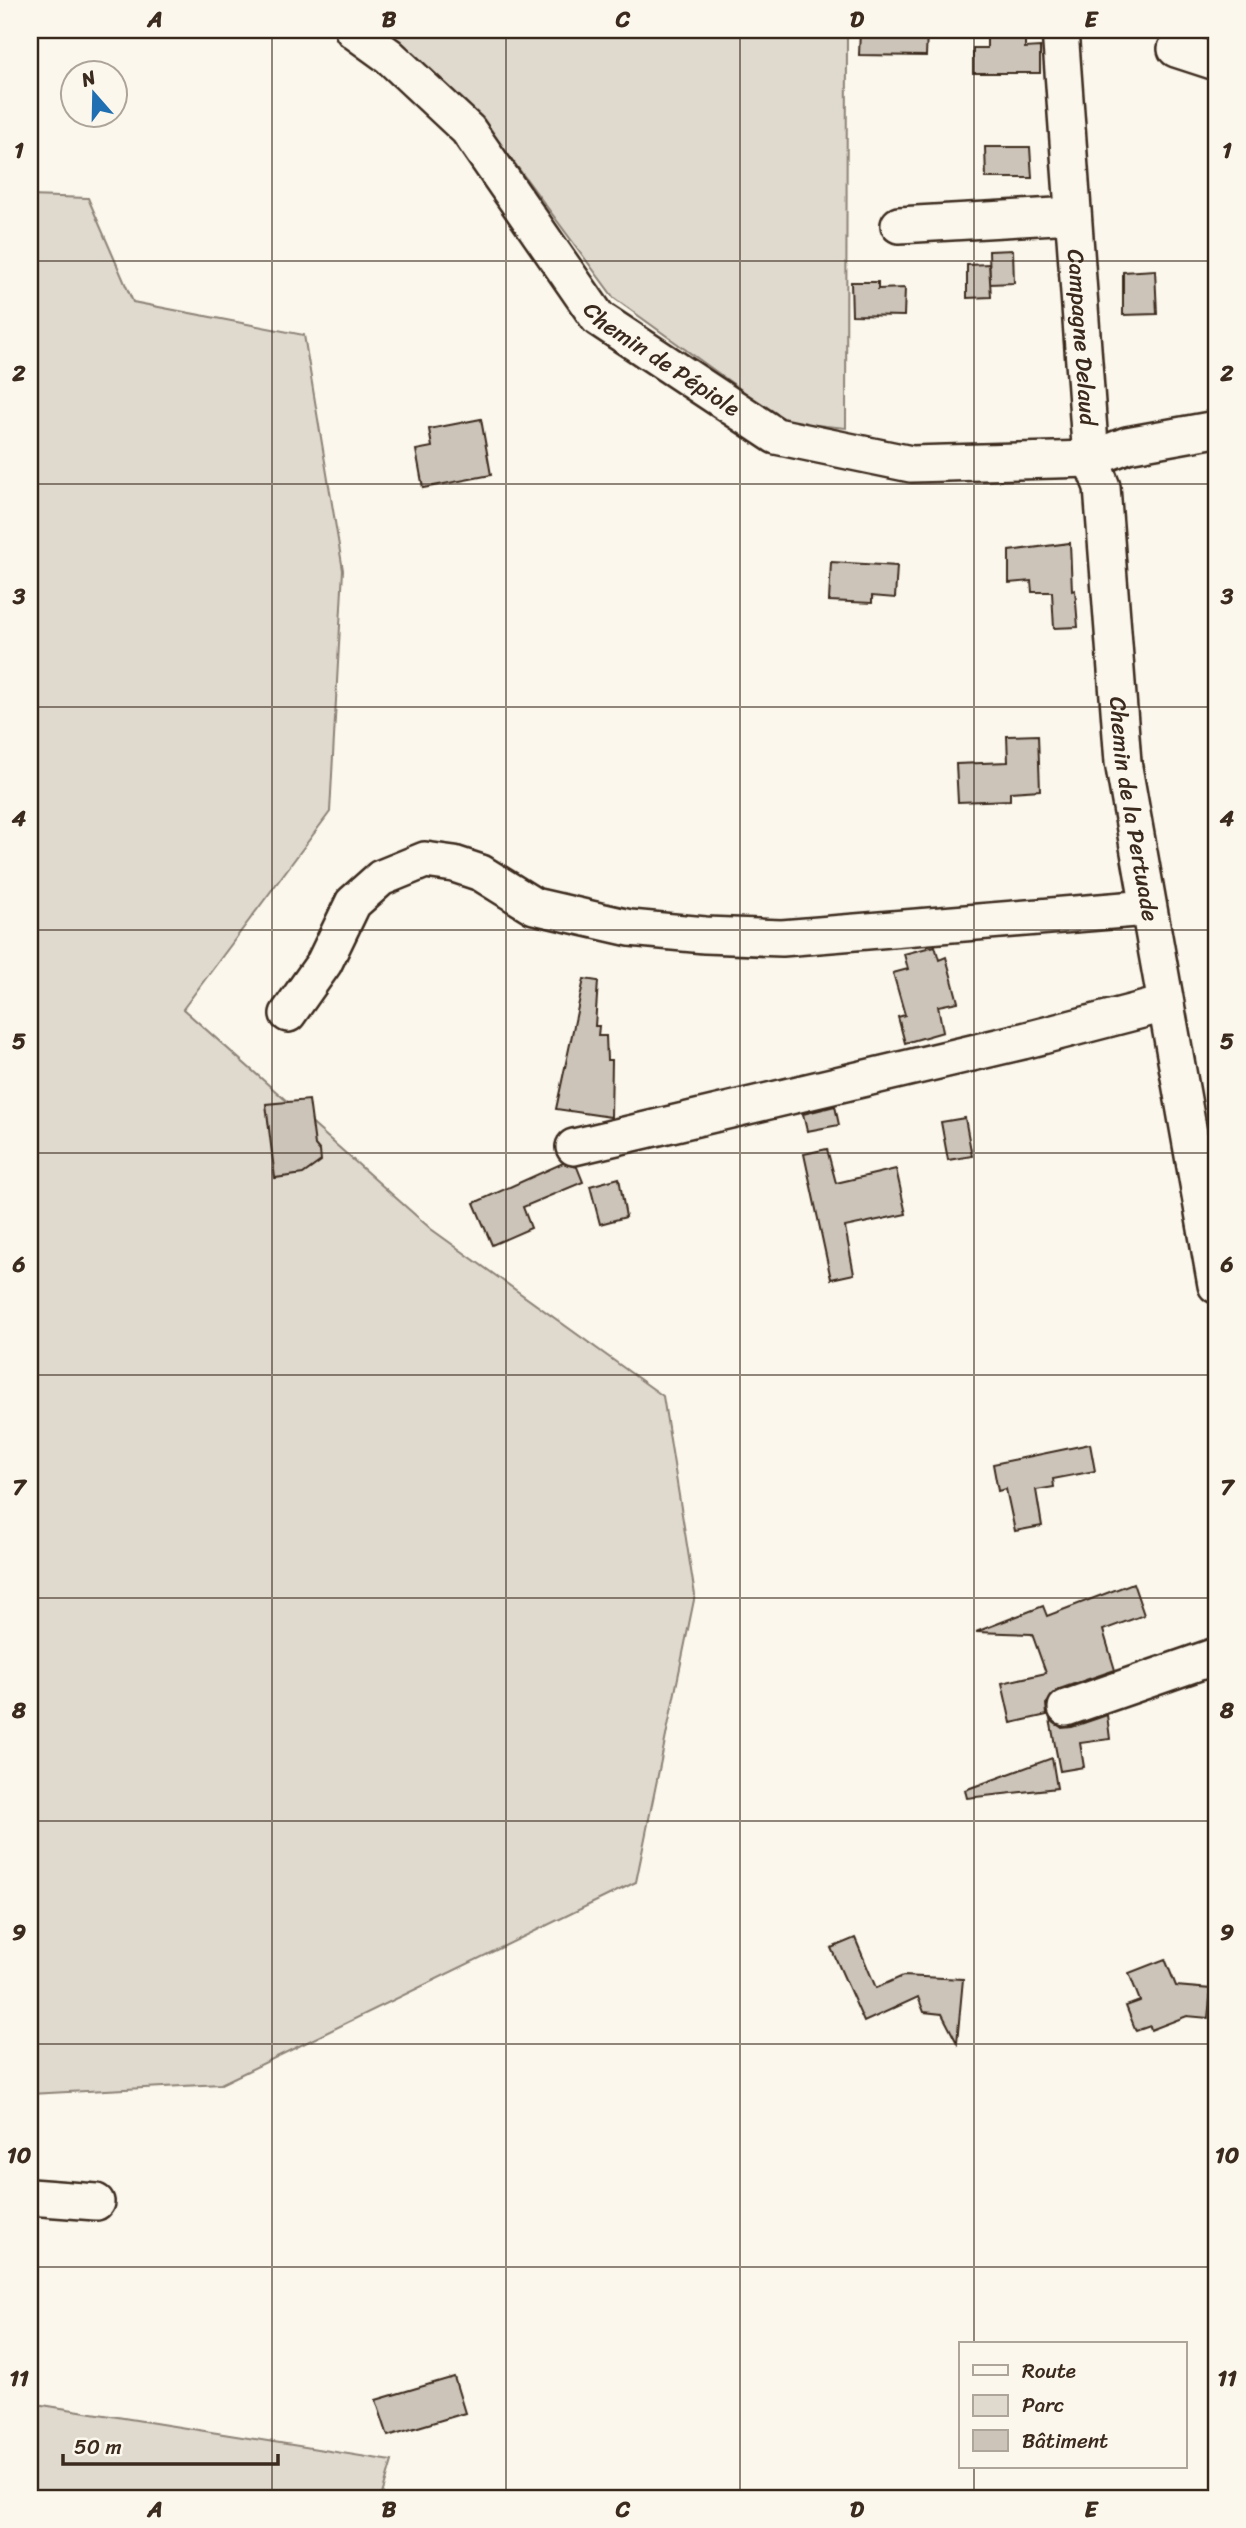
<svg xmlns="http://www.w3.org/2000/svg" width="1246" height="2528" font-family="Sriracha,sans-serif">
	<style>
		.green { fill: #dfd9ce; stroke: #8d8276; stroke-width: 2 }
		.building { fill: #ccc4b9; stroke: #3b2a1e; stroke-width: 2 }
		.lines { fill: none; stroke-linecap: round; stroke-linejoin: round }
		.minor-casing { stroke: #3b2a1e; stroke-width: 40 }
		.minor { stroke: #fbf7ec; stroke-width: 35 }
		.grid { fill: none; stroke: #3b2a1e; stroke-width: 2; stroke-opacity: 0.55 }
		.labels { text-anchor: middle; stroke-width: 7; stroke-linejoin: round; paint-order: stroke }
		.street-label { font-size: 23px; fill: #3b2a1e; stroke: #fbf7ec }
		.neatline { fill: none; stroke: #3b2a1e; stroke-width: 2.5 }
		.grid-label { font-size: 23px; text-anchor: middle; font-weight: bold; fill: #3b2a1e }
	</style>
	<rect width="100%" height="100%" fill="#fbf7ec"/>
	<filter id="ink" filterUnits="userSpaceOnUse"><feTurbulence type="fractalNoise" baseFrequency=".0143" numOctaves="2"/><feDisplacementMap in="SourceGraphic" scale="14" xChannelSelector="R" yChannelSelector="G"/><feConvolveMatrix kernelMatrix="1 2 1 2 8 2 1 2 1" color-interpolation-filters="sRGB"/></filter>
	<g filter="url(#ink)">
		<!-- green -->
		<g class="green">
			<polygon points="384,30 847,30 846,428 786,422 614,298 485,123"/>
			<polygon points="30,196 88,198 133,302 304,335 343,570 330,812 183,1009 431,1229 663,1396 695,1595 636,1882 221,2084 30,2094"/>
			<polygon points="30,2403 392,2461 381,2498 30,2498"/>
		</g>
		<!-- building -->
		<g class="building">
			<polygon points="987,30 1025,30 1025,48 1040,47 1040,73 973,73 973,48 987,48"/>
			<polygon points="860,31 927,32 926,56 859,55"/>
			<polygon points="985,147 1030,147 1032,178 986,178"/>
			<polygon points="1013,250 1014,283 990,284 989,251"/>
			<polygon points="989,264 991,297 967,298 967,265"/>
			<polygon points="1155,270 1157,314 1123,315 1123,272"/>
			<polygon points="851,282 878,282 878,289 905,288 904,316 852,315"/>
			<polygon points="481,419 491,475 423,488 416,450 432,447 429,429"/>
			<polygon points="1070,543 1072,591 1075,590 1078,627 1054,628 1052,592 1032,592 1031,581 1009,583 1009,551"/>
			<polygon points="831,562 897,566 895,598 872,596 872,603 829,601"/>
			<polygon points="1038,735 1040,790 1010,792 1010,800 958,802 956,764 1008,762 1007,736"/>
			<polygon points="935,946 939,960 946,957 958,1002 938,1006 943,1032 905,1043 898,1017 905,1015 893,973 908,969 904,954"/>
			<polygon points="584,979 598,981 595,1026 599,1026 598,1036 606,1036 607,1060 612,1060 611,1117 556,1109"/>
			<polygon points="309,1100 315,1145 320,1151 321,1161 303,1174 275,1178 266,1104"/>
			<polygon points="835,1106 839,1125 807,1131 803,1114"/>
			<polygon points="965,1118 972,1156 948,1160 941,1122"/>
			<polygon points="827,1149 836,1183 896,1169 906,1214 845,1227 854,1274 831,1279 804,1154"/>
			<polygon points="563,1163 577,1167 583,1182 523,1207 531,1228 492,1245 474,1203"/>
			<polygon points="619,1178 626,1217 600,1224 590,1186"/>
			<polygon points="1090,1444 1095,1471 1053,1479 1054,1487 1036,1490 1042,1526 1015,1531 1006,1489 998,1491 993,1464"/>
			<polygon points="1133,1583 1144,1615 1103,1630 1115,1670 1059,1689 1046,1704 1047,1715 1011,1723 1002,1683 1046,1673 1032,1634 976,1632 1043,1606 1047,1616"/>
			<polygon points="1107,1715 1110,1739 1080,1743 1084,1767 1060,1771 1050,1719 1062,1728 1072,1727"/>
			<polygon points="1052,1758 1057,1788 967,1798 965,1790"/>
			<polygon points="855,1938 876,1988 903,1976 963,1979 957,2043 942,2014 924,2012 918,1997 864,2022 831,1948"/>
			<polygon points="1165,1959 1176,1986 1211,1989 1208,2018 1187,2016 1151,2030 1150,2026 1136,2031 1126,2006 1140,2001 1129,1973"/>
			<polygon points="454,2377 465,2413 388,2436 376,2400"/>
		</g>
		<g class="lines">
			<!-- minor casing -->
			<g class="minor-casing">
				<g id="minor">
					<path id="s1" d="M353,30l36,26 79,74 130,188 178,118 135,28 180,-5 36,-14 89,-16"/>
					<path id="s2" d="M1060,30l31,429 11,28 21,275 93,523"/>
					<polyline points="1176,49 1216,62"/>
					<polyline points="899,225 1073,215"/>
					<polyline points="288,1014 324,963 353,903 381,878 425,860 454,864 481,873 534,906 630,928 705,935 782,938 1148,908"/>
					<polyline points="574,1147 1023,1041 1165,1004"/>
					<polyline points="1066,1708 1216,1656"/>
					<polyline points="30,2197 96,2202"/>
				</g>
			</g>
			<!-- minor -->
			<use href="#minor" class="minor"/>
		</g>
	</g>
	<!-- grid -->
	<path class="grid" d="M272,30v2468M506,30v2468M740,30v2468M974,30v2314M30,261h1186M30,484h1186M30,707h1186M30,930h1186M30,1153h1186M30,1375h1186M30,1598h1186M30,1821h1186M30,2044h1186M30,2267h1186M974,2467v31"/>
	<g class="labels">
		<!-- street labels -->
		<g class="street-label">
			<text dy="8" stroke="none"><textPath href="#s2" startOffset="308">Campagne Delaud</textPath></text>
			<text dy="8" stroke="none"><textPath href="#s1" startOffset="457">Chemin de Pépiole</textPath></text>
			<text dy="8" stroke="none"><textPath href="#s2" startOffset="784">Chemin de la Pertuade</textPath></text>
		</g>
	</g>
	<!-- margin -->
	<rect width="1246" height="2528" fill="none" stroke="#fbf7ec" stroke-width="77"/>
	<!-- legend -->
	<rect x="959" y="2342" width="228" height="126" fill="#fbf7ec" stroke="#aea59a" stroke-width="2"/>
	<rect x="973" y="2365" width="35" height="10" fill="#fbf7ec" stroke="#aea59a" stroke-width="2"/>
	<text x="1022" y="2378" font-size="21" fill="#3b2a1e">Route</text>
	<rect x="973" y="2395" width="35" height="21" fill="#dfd9ce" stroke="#aea59a" stroke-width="2"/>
	<text x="1022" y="2412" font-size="21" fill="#3b2a1e">Parc</text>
	<rect x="973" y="2430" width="35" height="21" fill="#ccc4b9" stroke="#aea59a" stroke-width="2"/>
	<text x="1022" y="2448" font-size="21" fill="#3b2a1e">Bâtiment</text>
	<!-- north arrow -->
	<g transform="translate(94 94) rotate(340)"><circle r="33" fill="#fbf7ec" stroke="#aea59a" stroke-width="2"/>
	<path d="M0-5L12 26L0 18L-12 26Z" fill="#1f6fb2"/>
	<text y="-10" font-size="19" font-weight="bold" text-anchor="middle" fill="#3b2a1e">N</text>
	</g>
	<!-- scale -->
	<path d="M63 2454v10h215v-10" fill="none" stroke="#3b2a1e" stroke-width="3.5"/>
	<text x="74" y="2454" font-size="21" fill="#3b2a1e" stroke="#fbf7ec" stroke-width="5" paint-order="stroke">50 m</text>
	<rect x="38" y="38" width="1170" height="2452" class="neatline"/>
	<g class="grid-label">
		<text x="155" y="27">A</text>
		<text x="389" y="27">B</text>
		<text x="623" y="27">C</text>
		<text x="857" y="27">D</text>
		<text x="1091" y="27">E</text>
		<text x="19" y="158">1</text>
		<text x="1227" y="158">1</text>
		<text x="19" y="381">2</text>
		<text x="1227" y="381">2</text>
		<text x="19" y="604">3</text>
		<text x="1227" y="604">3</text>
		<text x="19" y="826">4</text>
		<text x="1227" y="826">4</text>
		<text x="19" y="1049">5</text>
		<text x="1227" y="1049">5</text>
		<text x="19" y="1272">6</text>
		<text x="1227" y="1272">6</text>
		<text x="19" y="1495">7</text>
		<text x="1227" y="1495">7</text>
		<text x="19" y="1718">8</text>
		<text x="1227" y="1718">8</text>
		<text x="19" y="1940">9</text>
		<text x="1227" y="1940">9</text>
		<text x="19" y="2163">10</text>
		<text x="1227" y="2163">10</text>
		<text x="19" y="2386">11</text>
		<text x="1227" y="2386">11</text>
		<text x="155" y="2517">A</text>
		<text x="389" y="2517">B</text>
		<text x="623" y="2517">C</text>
		<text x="857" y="2517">D</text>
		<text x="1091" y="2517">E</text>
	</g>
</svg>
